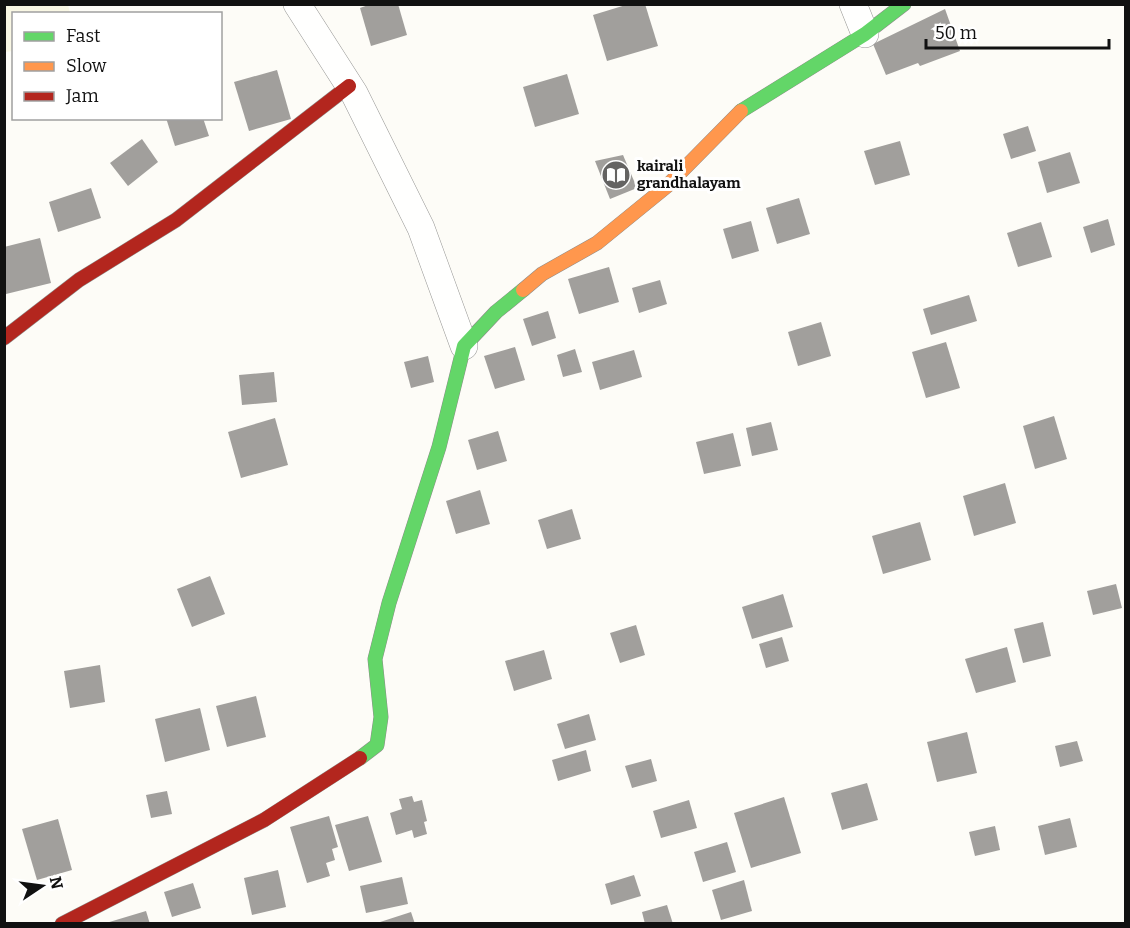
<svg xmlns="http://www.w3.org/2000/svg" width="1130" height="928" font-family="Bitter,serif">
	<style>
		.farmland { fill: #f9f7e4 }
		.building { fill: #a19f9c }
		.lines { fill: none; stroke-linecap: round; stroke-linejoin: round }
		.street-casing { stroke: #979795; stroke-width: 28 }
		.fast-casing { stroke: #8e8d8b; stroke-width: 15 }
		.slow-casing { stroke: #8e8d8b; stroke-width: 15 }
		.jam-casing { stroke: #8e8d8b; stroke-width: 15 }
		.street { stroke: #fffffe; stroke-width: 27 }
		.fast { stroke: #63d668; stroke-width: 14 }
		.slow { stroke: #ff974d; stroke-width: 14 }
		.jam { stroke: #b3261e; stroke-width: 14 }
		.labels { text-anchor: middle; stroke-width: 6; stroke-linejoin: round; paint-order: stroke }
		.poi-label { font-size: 15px; font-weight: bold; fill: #111; stroke: #fff; text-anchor: start }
	</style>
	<rect width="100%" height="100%" fill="#fdfcf7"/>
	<!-- farmland -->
	<polygon class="farmland" points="5,4 68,5 70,13 14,14 13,51 5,52"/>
	<!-- building -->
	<g class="building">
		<polygon points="371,4 398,4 407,35 371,46 360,8"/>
		<polygon points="629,4 645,4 658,46 607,61 593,15"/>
		<polygon points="945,9 960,51 920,66 918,63 886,75 873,44"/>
		<polygon points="277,70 291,119 249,131 234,82"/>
		<polygon points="567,74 579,114 535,127 523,87"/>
		<polygon points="166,118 203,118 209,136 175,146"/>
		<polygon points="1028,126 1036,151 1011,159 1003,134"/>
		<polygon points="142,139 158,162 128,186 110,163"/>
		<polygon points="900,141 910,175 875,185 864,151"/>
		<polygon points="1070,152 1080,183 1047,193 1038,162"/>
		<polygon points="623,155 637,188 610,199 595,161"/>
		<polygon points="91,188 101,218 58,232 49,202"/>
		<polygon points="799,198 810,234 777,244 766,208"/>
		<polygon points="1108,219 1115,245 1091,253 1083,227"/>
		<polygon points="751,221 759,251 732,259 723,229"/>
		<polygon points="1041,222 1052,257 1018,267 1007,233"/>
		<polygon points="40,238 51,283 6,294 4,247"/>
		<polygon points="609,267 619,302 579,314 568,279"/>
		<polygon points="660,280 667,304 639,313 632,288"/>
		<polygon points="969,295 977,321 931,335 923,309"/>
		<polygon points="548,311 556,338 532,346 523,319"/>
		<polygon points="821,322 831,356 798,366 788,332"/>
		<polygon points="946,342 960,388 926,398 912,352"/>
		<polygon points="515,347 525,380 495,389 484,356"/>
		<polygon points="575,349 582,372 563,377 557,355"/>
		<polygon points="634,350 642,377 600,390 592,362"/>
		<polygon points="428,356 434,382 411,388 404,362"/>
		<polygon points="274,372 277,402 242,405 239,375"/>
		<polygon points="1054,416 1067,459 1035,469 1023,426"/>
		<polygon points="275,418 288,465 241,478 228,432"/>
		<polygon points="771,422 778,450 752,456 746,428"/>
		<polygon points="498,431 507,461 477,470 468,440"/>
		<polygon points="733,433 741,466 704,474 696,442"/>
		<polygon points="1005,483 1016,523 974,536 963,496"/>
		<polygon points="480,490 490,524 456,534 446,501"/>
		<polygon points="572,509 581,539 547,549 538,520"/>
		<polygon points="920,522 931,560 883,574 872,536"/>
		<polygon points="210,576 225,614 192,627 177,589"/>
		<polygon points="1116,584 1122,608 1093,615 1087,591"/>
		<polygon points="783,594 793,627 752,639 742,607"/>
		<polygon points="1043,622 1051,656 1023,663 1014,629"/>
		<polygon points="636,625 645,655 620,663 610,633"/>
		<polygon points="782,637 789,661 766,668 759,644"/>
		<polygon points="1007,647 1016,682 976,693 965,659"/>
		<polygon points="544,650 552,679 514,691 505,661"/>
		<polygon points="100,665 105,702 70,708 64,671"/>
		<polygon points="256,696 266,737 227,747 216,706"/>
		<polygon points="200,708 210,750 165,762 155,719"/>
		<polygon points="589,714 596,740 565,749 557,724"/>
		<polygon points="967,732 977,773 937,782 927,742"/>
		<polygon points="1077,741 1083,761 1060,767 1055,746"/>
		<polygon points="586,750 591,771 558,781 552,760"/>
		<polygon points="651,759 657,781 632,788 625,766"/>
		<polygon points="867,783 878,820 842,830 831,793"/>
		<polygon points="167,791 172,814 151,818 146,795"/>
		<polygon points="412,796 414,802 422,800 427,821 424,822 427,834 414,838 412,830 396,835 390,813 402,809 399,799"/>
		<polygon points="784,797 801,853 751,868 734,813"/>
		<polygon points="689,800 697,828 661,838 653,811"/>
		<polygon points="329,816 338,847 332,849 335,860 326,863 330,876 307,883 290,827"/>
		<polygon points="368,816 382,862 349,871 335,825"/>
		<polygon points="1070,818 1077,847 1045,855 1038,826"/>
		<polygon points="58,819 72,870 37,880 22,829"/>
		<polygon points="995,826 1000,850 975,856 969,832"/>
		<polygon points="727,842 736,872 703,882 694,852"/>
		<polygon points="278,870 286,907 252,915 244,878"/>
		<polygon points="634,875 641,896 611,905 605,884"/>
		<polygon points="402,877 408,904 366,913 360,886"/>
		<polygon points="744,880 752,911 721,920 712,890"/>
		<polygon points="193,883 201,908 172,917 164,892"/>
		<polygon points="667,905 673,924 645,924 642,912"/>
		<polygon points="146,911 150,924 106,924 106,923"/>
		<polygon points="411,912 415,924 377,924 377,923"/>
	</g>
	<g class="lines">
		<!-- street casing -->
		<g class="street-casing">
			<g id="street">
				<polyline points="297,4 354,93 421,228 464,346"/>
				<polyline points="853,4 865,34"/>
			</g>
		</g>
		<!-- fast casing -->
		<g class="fast-casing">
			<g id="fast">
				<polyline points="741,111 865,34 904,4"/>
				<polyline points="360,758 377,745 381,717 375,659 389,603 439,447 464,346 496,312 523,290"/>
			</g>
		</g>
		<!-- slow casing -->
		<g class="slow-casing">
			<polyline id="slow" points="523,290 542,274 597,243 667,186 741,111"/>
		</g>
		<!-- jam casing -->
		<g class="jam-casing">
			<g id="jam">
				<polyline points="4,338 79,280 176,220 349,86"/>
				<polyline points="62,924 264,820 360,758"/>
			</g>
		</g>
		<!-- street -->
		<use href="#street" class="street"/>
		<!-- fast -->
		<use href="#fast" class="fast"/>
		<!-- slow -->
		<use href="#slow" class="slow"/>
		<!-- jam -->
		<use href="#jam" class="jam"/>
	</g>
	<!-- icons -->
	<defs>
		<g id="library-disc" transform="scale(1.5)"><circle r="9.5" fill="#646362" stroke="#fff"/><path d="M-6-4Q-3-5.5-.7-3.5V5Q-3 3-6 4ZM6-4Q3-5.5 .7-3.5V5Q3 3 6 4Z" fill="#fff"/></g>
	</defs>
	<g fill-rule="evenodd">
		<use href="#library-disc" x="616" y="175"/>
	</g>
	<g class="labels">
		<!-- poi labels -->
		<g class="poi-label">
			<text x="637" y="171">kairali<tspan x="637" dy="17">grandhalayam</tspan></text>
		</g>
	</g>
	<!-- border -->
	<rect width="1130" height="928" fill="none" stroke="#111111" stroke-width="12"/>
	<!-- legend -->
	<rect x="12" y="12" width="210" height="108" fill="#ffffff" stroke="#a0a0a0" stroke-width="1.5"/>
	<rect x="24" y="32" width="30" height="9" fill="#63d668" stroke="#a0a0a0" stroke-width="1.5"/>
	<text x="66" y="42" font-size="18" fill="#111111">Fast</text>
	<rect x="24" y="62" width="30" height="9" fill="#ff974d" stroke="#a0a0a0" stroke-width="1.5"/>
	<text x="66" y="72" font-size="18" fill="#111111">Slow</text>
	<rect x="24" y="92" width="30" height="9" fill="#b3261e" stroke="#a0a0a0" stroke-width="1.5"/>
	<text x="66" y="102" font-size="18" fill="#111111">Jam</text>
	<!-- north arrow -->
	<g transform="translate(42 886) rotate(77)" stroke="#ffffff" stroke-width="4.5" paint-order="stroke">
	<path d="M0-4.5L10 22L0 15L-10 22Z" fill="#111111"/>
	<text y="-9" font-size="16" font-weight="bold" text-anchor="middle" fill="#111111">N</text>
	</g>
	<!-- scale -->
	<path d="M926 39v9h183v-9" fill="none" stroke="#111111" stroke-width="3"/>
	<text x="935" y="39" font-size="18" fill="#111111" stroke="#ffffff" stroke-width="4.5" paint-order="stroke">50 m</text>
</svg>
